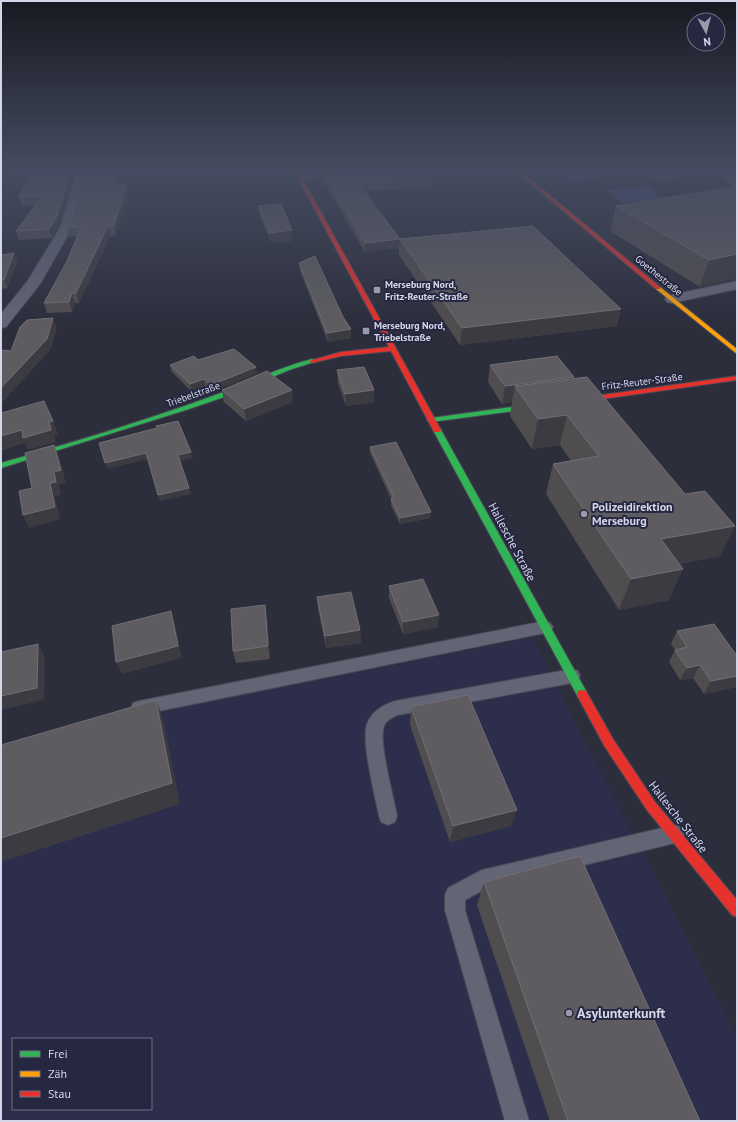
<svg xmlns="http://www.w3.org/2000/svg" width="738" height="1122" font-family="'PT Sans',sans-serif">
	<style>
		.built { fill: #2c2e4c; fill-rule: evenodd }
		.green { fill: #43467d }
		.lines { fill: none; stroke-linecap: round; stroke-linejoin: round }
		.lane-casing { stroke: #494a56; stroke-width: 2 }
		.street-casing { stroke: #494a56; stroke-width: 2 }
		.fast-casing { stroke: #494a56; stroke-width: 2 }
		.slow-casing { stroke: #494a56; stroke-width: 2 }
		.jam-casing { stroke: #494a56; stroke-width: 2 }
		.lane { fill: #636575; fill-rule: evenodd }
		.street { fill: #636575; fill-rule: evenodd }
		.fast { fill: #30b455; fill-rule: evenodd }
		.slow { fill: #ff9f0a; fill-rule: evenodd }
		.jam { fill: #e5322d; fill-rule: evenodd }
		.wall { fill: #504d4f }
		.shaded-wall { fill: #3c3b41 }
		.building { fill: #5e5c60; stroke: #716f75 }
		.poi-dot { fill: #9a9cac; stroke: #262842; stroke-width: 1.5 }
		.labels { text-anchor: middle; stroke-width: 4; stroke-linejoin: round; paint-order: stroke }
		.far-street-label { font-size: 10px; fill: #d5d7e8; stroke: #262842 }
		.far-poi-label { font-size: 10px; font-weight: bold; fill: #d5d7e8; stroke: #262842; text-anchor: start }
		.poi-label { font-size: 12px; font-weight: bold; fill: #d5d7e8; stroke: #262842; text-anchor: start }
		.street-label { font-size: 12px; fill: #d5d7e8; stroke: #262842 }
		.near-poi-label { font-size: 14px; font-weight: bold; fill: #d5d7e8; stroke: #262842; text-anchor: start }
	</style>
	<rect width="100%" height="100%" fill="#2c2e3c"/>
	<!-- built -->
	<path class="built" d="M532,638l205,398v85h-736v-364l184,-51zM13,1039h138v70h-138z"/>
	<!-- green -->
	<g class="green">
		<polygon points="548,167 584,167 601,177 571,181"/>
		<polygon points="644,186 653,189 660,198 624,203 605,191"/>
	</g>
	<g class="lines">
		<!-- lane casing -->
		<g class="lane-casing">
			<g id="lane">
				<polygon points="719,167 723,169 720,171 656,180 653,178 656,176"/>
				<polygon points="341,172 344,174 343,175 300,179 297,177 300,175"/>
				<polygon points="545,621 550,623 553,627 550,631 545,633 139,715 133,713 131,708 133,703 139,701"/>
				<path d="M572,669l6,2 2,5 -2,5 -6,2 -174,32c-5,2 -12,5 -14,11 -6,15 10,72 13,90l-2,6 -7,3 -7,-3 -2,-6c-4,-21 -18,-74 -12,-92 5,-13 16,-19 28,-23z"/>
				<polygon points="675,825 682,827 685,834 682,841 675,843 485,889 465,900 465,910 529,1121 505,1121 445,910 445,895 448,888 482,870"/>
			</g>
		</g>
		<!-- street casing -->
		<g class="street-casing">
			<g id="street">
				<polygon points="78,167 88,167 72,228 40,284 6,327 1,328 1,314 27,282 60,228"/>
				<polygon points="713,167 725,167 737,178 737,186 733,185"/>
				<polygon points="737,281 737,289 672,303 667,302 665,299 667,296"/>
			</g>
		</g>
		<!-- fast casing -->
		<g class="fast-casing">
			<g id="fast">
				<path d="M312,359l2,1v2l-25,8 -62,26 -38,13 -188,59v-5c70,-20 140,-41 209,-66 34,-12 67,-29 102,-38z"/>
				<polygon points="540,403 544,405 543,407 431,422 427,420 431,418"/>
				<polygon points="434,428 440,428 441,430 586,691 587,694 586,697 582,698 578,697 433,430"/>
			</g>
		</g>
		<!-- slow casing -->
		<g class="slow-casing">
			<polygon id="slow" points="656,287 660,287 737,349 737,354 656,289"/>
		</g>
		<!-- jam casing -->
		<g class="jam-casing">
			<g id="jam">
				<polygon points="292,167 296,167 441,430 440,432 434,432 433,430 391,351 341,356 312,363 309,361 341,352 389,347"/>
				<polygon points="511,167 516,167 660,287 660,289 656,289"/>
				<polygon points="737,376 737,380 574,403 570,401 574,399"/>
				<polygon points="582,690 586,691 613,739 655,802 737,900 737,917 732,915 647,810 605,747 578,697 577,694 578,691"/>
			</g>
		</g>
		<!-- lane -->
		<use href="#lane" class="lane"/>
		<!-- street -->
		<use href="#street" class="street"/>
		<!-- fast -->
		<use href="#fast" class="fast"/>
		<!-- slow -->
		<use href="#slow" class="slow"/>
		<!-- jam -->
		<use href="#jam" class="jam"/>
	</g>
	<!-- wall -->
	<g class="wall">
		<polygon points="36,167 59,227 52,238 19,240 16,231 35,205 22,206 19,197"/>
		<polygon points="85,167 120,167 117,181 118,184 129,192 116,235 110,236 79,303 75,303 72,312 47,313 44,303 67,261 77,236 69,237 66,228 71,219"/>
		<polygon points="315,167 492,167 427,173 433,179 432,187 364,191 400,239 617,326 460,345 399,255 399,248 365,252 322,179 322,172 318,172"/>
		<polygon points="682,167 706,167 688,170"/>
		<polygon points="737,186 700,287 610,231 616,206"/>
		<polygon points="258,206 293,241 272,243 260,217"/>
		<polygon points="14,253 17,262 7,288 1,289 1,255"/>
		<polygon points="299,263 343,317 351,329 351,338 328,342 300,271"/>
		<polygon points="198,360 257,373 212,392 205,386 191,391 171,371 170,365"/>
		<polygon points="490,365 574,377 573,379 720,556 679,564 669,600 619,610 546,494 553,464 571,461 560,445 532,449 510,416 512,402 502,404 488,382"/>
		<polygon points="337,370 374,402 346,406 338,383"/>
		<polygon points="236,385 293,402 246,421 224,402 222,390"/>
		<polygon points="370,447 430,518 400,524 391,505 391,499 370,453"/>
		<polygon points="389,586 438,627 403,634 389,598"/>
		<polygon points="317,597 360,630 361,643 326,648 318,609"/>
		<polygon points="267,618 270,659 236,663 233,651"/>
		<polygon points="677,631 737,656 737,687 704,694 693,678 680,680 669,662 675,650 671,644"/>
		<polygon points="411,707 511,826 450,842 410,725"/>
		<polygon points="484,882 700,1121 550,1121 477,905"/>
	</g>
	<!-- shaded-wall -->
	<g class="shaded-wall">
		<polygon points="72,167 76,167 59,227 52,238 49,229"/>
		<polygon points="117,167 120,167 117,181 118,185 114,184 114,177"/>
		<polygon points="318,167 379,167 318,172"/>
		<polygon points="420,167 492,167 420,174"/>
		<polygon points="688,167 706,167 688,170"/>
		<polygon points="127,183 129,192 116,235 114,226"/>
		<polygon points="108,226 110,236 79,303 76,293"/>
		<polygon points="292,230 293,241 272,243 270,233"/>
		<polygon points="400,239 399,248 365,252 365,243"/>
		<polygon points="14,253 17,262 7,288 4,280"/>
		<polygon points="737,254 737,279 700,287 709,260"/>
		<polygon points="72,293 75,303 72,312 69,302"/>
		<polygon points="621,309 617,326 460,345 462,328"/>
		<polygon points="53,318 57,328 51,349 1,404 1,388"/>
		<polygon points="351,329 351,338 328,342 327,333"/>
		<polygon points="256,367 257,373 212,392 211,385"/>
		<polygon points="574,377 570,394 515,386 512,402 502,404 505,386"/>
		<polygon points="204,379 205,386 191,391 190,384"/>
		<polygon points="292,390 293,402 246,421 244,409"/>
		<polygon points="374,390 374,402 346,406 345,394"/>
		<polygon points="567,415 560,445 532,449 538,419"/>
		<polygon points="53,421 58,434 54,435 56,442 28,450 25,443 1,451 1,436"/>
		<polygon points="54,445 59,457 66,483 59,485 61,495 55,496 60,519 29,528 23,515 50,483 54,472"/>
		<polygon points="191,452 193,458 180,461 178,455"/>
		<polygon points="146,453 148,459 108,469 105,463"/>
		<polygon points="189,488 191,494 160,501 158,495"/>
		<polygon points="431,512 430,518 400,524 400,518"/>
		<polygon points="735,526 720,556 648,570 661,539"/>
		<polygon points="683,569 669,600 619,610 631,579"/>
		<polygon points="265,605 267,618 270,659 268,646"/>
		<polygon points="171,611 175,624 182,658 122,674 116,662"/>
		<polygon points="439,615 438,627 403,634 403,622"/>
		<polygon points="360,630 361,643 326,648 325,636"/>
		<polygon points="38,644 45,657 44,700 1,710 1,696"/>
		<polygon points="700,665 693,678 680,680 687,668"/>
		<polygon points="737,676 737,687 704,694 711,681"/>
		<polygon points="156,700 164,722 180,804 1,862 1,838"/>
		<polygon points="517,810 511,826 450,842 453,826"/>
	</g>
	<!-- building -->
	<g class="building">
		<polygon points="36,167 72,167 56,218 49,229 16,231 42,196 19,197"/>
		<polygon points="85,167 117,167 114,177 116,177 114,184 127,183 114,226 108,226 76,293 72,293 69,302 44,303 67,261 81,227 66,228 71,219"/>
		<polygon points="372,167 421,167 433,179 358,183 400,239 365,243 322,171"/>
		<polygon points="737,186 737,254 709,260 616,206"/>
		<polygon points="281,204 292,230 270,233 258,206"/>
		<polygon points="533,226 621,309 462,328 400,239"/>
		<polygon points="14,253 4,280 1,280 1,255"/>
		<polygon points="315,256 343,317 351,329 327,333 299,263"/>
		<polygon points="53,318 47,339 1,388 1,350 11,351 20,327 27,320"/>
		<polygon points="234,349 256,367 211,385 204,379 190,384 170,365 194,356 198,360"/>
		<polygon points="557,356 574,377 505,386 490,365"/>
		<polygon points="364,367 374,390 345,394 337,370"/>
		<polygon points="267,371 292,390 244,409 222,390"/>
		<polygon points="587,377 685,494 705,491 735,526 661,539 683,569 631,579 553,464 599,456 567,415 538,419 515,386"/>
		<polygon points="44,401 53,421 49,422 51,430 23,438 22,430 1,436 1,413"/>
		<polygon points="178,421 191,452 178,455 189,488 158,495 146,453 105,463 99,443 157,428 156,426"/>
		<polygon points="396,442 431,512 400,518 391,499 394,498 370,447"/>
		<polygon points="54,445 61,470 54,472 56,482 50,483 55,507 23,515 19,491 32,488 25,453"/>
		<polygon points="423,579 439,615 403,622 389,586"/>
		<polygon points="351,592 360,630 325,636 317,597"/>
		<polygon points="265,605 268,646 233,651 231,609"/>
		<polygon points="171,611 178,646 116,662 112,626"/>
		<polygon points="714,624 737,656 737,676 711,681 700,665 687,668 675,650 687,647 677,631"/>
		<polygon points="38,644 37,688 1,696 1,652"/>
		<polygon points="468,695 517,810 453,826 411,707"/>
		<polygon points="156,700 172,783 1,838 1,745"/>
		<polygon points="580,856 700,1121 568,1121 484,882"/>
	</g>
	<!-- sky -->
	<linearGradient id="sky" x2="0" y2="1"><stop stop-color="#181921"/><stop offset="0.52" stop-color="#454c61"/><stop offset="1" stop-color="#454c61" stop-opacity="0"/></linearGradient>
	<rect width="738" height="324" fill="url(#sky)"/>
	<!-- markers -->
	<g class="poi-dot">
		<rect x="373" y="286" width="8" height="8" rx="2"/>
		<rect x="362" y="327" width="8" height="8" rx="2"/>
		<circle cx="584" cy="514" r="4"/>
		<circle cx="569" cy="1013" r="4"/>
	</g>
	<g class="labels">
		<!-- far-street labels -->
		<g class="far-street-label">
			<text transform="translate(659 275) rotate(39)" y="4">Goethestraße</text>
			<text transform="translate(642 381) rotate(-7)" y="4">Fritz-Reuter-Straße</text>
			<text transform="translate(193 394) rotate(-20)" y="4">Triebelstraße</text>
		</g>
		<!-- far-poi labels -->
		<g class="far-poi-label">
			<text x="385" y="288">Merseburg Nord,<tspan x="385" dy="12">Fritz-Reuter-Straße</tspan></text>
			<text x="374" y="329">Merseburg Nord,<tspan x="374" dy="12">Triebelstraße</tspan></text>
		</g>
		<!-- poi labels -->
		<g class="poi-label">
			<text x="592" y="511">Polizeidirektion<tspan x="592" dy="14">Merseburg</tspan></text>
		</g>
		<!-- street labels -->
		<g class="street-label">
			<text transform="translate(512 542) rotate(62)" y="4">Hallesche Straße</text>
			<text transform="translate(678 817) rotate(52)" y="4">Hallesche Straße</text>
		</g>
		<!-- near-poi labels -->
		<g class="near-poi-label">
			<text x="577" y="1018">Asylunterkunft</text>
		</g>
	</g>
	<!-- border -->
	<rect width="738" height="1122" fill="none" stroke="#d5d7e8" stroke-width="4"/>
	<!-- legend -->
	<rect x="12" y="1038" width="140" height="72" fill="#262842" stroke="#6c6e84"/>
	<rect x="20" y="1051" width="20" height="6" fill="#30b455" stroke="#6c6e84"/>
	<text x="48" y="1058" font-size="12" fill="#d5d7e8">Frei</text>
	<rect x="20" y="1071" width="20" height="6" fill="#ff9f0a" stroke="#6c6e84"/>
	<text x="48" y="1078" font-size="12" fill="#d5d7e8">Zäh</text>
	<rect x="20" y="1091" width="20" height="6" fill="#e5322d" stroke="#6c6e84"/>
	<text x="48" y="1098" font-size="12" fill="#d5d7e8">Stau</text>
	<!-- north arrow -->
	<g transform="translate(706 32) rotate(173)"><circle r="19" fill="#262842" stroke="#6c6e84"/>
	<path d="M0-3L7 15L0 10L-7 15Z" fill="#9a9cac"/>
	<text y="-6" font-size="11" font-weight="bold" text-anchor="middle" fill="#d5d7e8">N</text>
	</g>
</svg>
